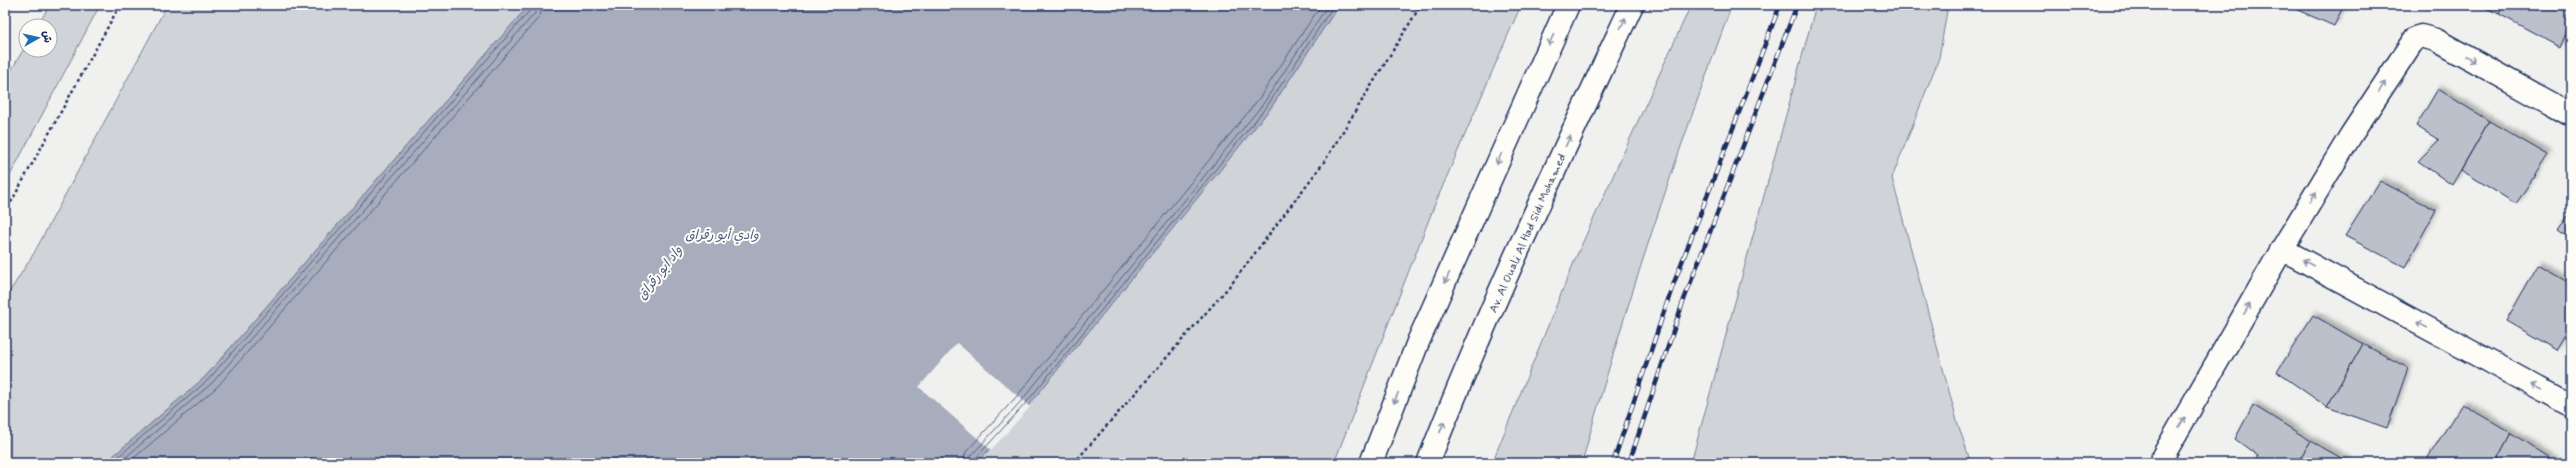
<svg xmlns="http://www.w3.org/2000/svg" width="2576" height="468" font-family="Mynerve,'Playpen Sans Arabic',sans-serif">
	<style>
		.green { fill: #d0d3d8; stroke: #76819b }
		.water { fill: #a7adbd; stroke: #6f7b97 }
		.pier { fill: #f0f0ee }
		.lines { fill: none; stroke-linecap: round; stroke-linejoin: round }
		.shore { stroke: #536184; stroke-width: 1 }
		.building { fill: #bbc0ca; stroke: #1b2f5e; filter: url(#shadow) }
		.street-casing { stroke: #1b2f5e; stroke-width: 25 }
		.secondary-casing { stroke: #1b2f5e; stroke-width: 25 }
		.path { stroke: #1b2f5e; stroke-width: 2.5; stroke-dasharray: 3 3; stroke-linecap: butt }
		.street { stroke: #fdfcf7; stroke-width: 22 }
		.secondary { stroke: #fdfcf7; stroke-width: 22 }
		.rail-casing { stroke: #1b2f5e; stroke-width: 4.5 }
		.rail { stroke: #fdfcf7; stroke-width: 3; stroke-dasharray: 9; stroke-linecap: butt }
		.oneway { stroke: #8c96aa }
		.labels { text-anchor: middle; stroke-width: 4; stroke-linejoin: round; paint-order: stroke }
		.street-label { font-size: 12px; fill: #1b2f5e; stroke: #fdfcf7 }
		.water-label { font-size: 13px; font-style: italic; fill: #4c5b7f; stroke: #fdfcf7 }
	</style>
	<defs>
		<filter id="shadow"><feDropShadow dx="3.5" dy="-3.5" stdDeviation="2" flood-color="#0004"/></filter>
	</defs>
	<rect width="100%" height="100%" fill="#f0f0ee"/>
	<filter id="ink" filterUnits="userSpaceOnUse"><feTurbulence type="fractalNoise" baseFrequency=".025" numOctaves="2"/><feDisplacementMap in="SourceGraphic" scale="8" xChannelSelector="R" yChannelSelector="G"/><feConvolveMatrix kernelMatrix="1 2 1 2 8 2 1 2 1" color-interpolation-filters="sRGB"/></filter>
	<g filter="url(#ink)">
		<!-- green -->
		<g class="green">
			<polygon points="50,5 100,5 5,185 5,81 26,45 26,50 50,50 50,26 37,26"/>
			<polygon points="167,5 529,5 205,377 105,463 5,463 5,299 34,253"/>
			<polygon points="1339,5 1521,5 1435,204 1334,463 977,463 1270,109"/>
			<path d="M1691,5h41c-56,151 -108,303 -150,458h-90l84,-206z"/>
			<polygon points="1816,5 1948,5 1939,58 1892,178 1957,421 1971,463 1691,463"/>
		</g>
		<!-- water -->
		<polygon class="water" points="529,5 1339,5 1270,109 1029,405 977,463 105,463 205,377"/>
		<!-- pier -->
		<polygon class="pier" points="957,343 1030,407 991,450 919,387"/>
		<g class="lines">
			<!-- shore -->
			<g class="shore">
				<polyline points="111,463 208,380 531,9 532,5"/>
				<polyline points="119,463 212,383 535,13 537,5"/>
				<polyline points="128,463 217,387 540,16 543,5"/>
				<polyline points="963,463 966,452 1017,396 1258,100 1321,5"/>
				<polyline points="969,463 971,456 1022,400 1263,104 1328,5"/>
				<polyline points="974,463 975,459 1026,403 1267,106 1334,5"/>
			</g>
		</g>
		<!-- building -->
		<g class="building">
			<polygon points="2286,5 2344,5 2334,26"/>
			<polygon points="2479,5 2503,5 2499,14"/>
			<polygon points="2503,5 2571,5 2571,20 2560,47 2499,14"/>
			<polygon points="2438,89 2489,121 2452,185 2418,161 2439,140 2416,126"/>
			<polygon points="2489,121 2548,155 2516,204 2461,170"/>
			<polygon points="2380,181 2436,210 2405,267 2345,236"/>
			<polygon points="2571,210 2571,239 2558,230"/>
			<polygon points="2538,265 2571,284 2571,324 2556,350 2506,321"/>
			<polygon points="2313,315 2363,344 2327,407 2277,372"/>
			<polygon points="2363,344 2408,368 2387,428 2327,407"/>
			<polygon points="2462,404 2511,433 2495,463 2434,463 2427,459"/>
			<polygon points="2253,405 2311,441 2297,463 2252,463 2258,456 2235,439"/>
			<polygon points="2511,433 2558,463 2495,463"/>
			<polygon points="2311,441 2350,463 2297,463"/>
		</g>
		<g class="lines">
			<!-- street casing -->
			<g class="street-casing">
				<g id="street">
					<polyline points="2282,249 2571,406"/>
					<polyline points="2162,463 2163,456 2282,249 2351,135 2415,38 2421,36 2436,40 2571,115"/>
				</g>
			</g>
			<!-- secondary casing -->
			<g class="secondary-casing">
				<g id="secondary">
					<polyline points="1371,463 1418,342 1568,5"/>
					<path d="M1428,463c61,-156 133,-307 204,-458"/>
				</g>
			</g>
			<!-- path -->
			<g class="path">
				<polyline points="5,213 120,5"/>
				<polyline points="1051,462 1053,463"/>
				<polyline points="1074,463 1233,282 1324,162 1421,5"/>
			</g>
			<!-- street -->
			<use href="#street" class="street"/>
			<!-- secondary -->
			<use href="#secondary" class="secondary"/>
			<!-- rail casing -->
			<g class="rail-casing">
				<g id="rail">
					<polyline points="1613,463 1672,288 1780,5"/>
					<polyline points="1629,463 1682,305 1797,5"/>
				</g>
			</g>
			<!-- rail -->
			<use href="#rail" class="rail"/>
		</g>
		<!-- one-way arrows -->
		<defs><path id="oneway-shaft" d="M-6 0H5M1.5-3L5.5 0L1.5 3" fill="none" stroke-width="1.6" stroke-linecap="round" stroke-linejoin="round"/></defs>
		<g class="oneway">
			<use href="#oneway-shaft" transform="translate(1623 23) rotate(-65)"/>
			<use href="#oneway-shaft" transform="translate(1551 40) rotate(115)"/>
			<use href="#oneway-shaft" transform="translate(2470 59) rotate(29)"/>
			<use href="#oneway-shaft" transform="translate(2382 87) rotate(-58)"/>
			<use href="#oneway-shaft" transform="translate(1568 141) rotate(-65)"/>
			<use href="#oneway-shaft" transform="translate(1499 159) rotate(114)"/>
			<use href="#oneway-shaft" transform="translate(2313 197) rotate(-59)"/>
			<use href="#oneway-shaft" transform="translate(2308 263) rotate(-152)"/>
			<use href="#oneway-shaft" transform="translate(1447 278) rotate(114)"/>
			<use href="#oneway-shaft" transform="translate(2247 309) rotate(-60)"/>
			<use href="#oneway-shaft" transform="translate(2422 325) rotate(-152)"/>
			<use href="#oneway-shaft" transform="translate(2537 387) rotate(-152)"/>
			<use href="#oneway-shaft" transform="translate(1396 398) rotate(112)"/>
			<use href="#oneway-shaft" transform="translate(2182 422) rotate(-60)"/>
			<use href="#oneway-shaft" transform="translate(1442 427) rotate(-69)"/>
		</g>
	</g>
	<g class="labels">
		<!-- street labels -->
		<g class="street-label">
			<text transform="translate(1527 233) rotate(-66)" y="4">Av. Al Ouali Al Had Sidi Mohamed</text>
		</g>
		<!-- water labels -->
		<g class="water-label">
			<text x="722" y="239">وادي أبو رقراق</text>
			<text transform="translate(659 272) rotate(-52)" y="5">واد ابو رقراق</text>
		</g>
	</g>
	<!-- margin -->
	<rect width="2576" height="468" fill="none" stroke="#fdfcf7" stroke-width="20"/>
	<rect x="10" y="10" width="2556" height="448" fill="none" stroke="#1b2f5e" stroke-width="1.5" filter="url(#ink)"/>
	<!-- north arrow -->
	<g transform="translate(38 38) rotate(82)"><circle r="19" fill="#fdfcf7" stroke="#a3aaba"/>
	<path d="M0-3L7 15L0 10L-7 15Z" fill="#1f6fb2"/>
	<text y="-6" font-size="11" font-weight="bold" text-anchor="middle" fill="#1b2f5e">ش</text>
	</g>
</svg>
